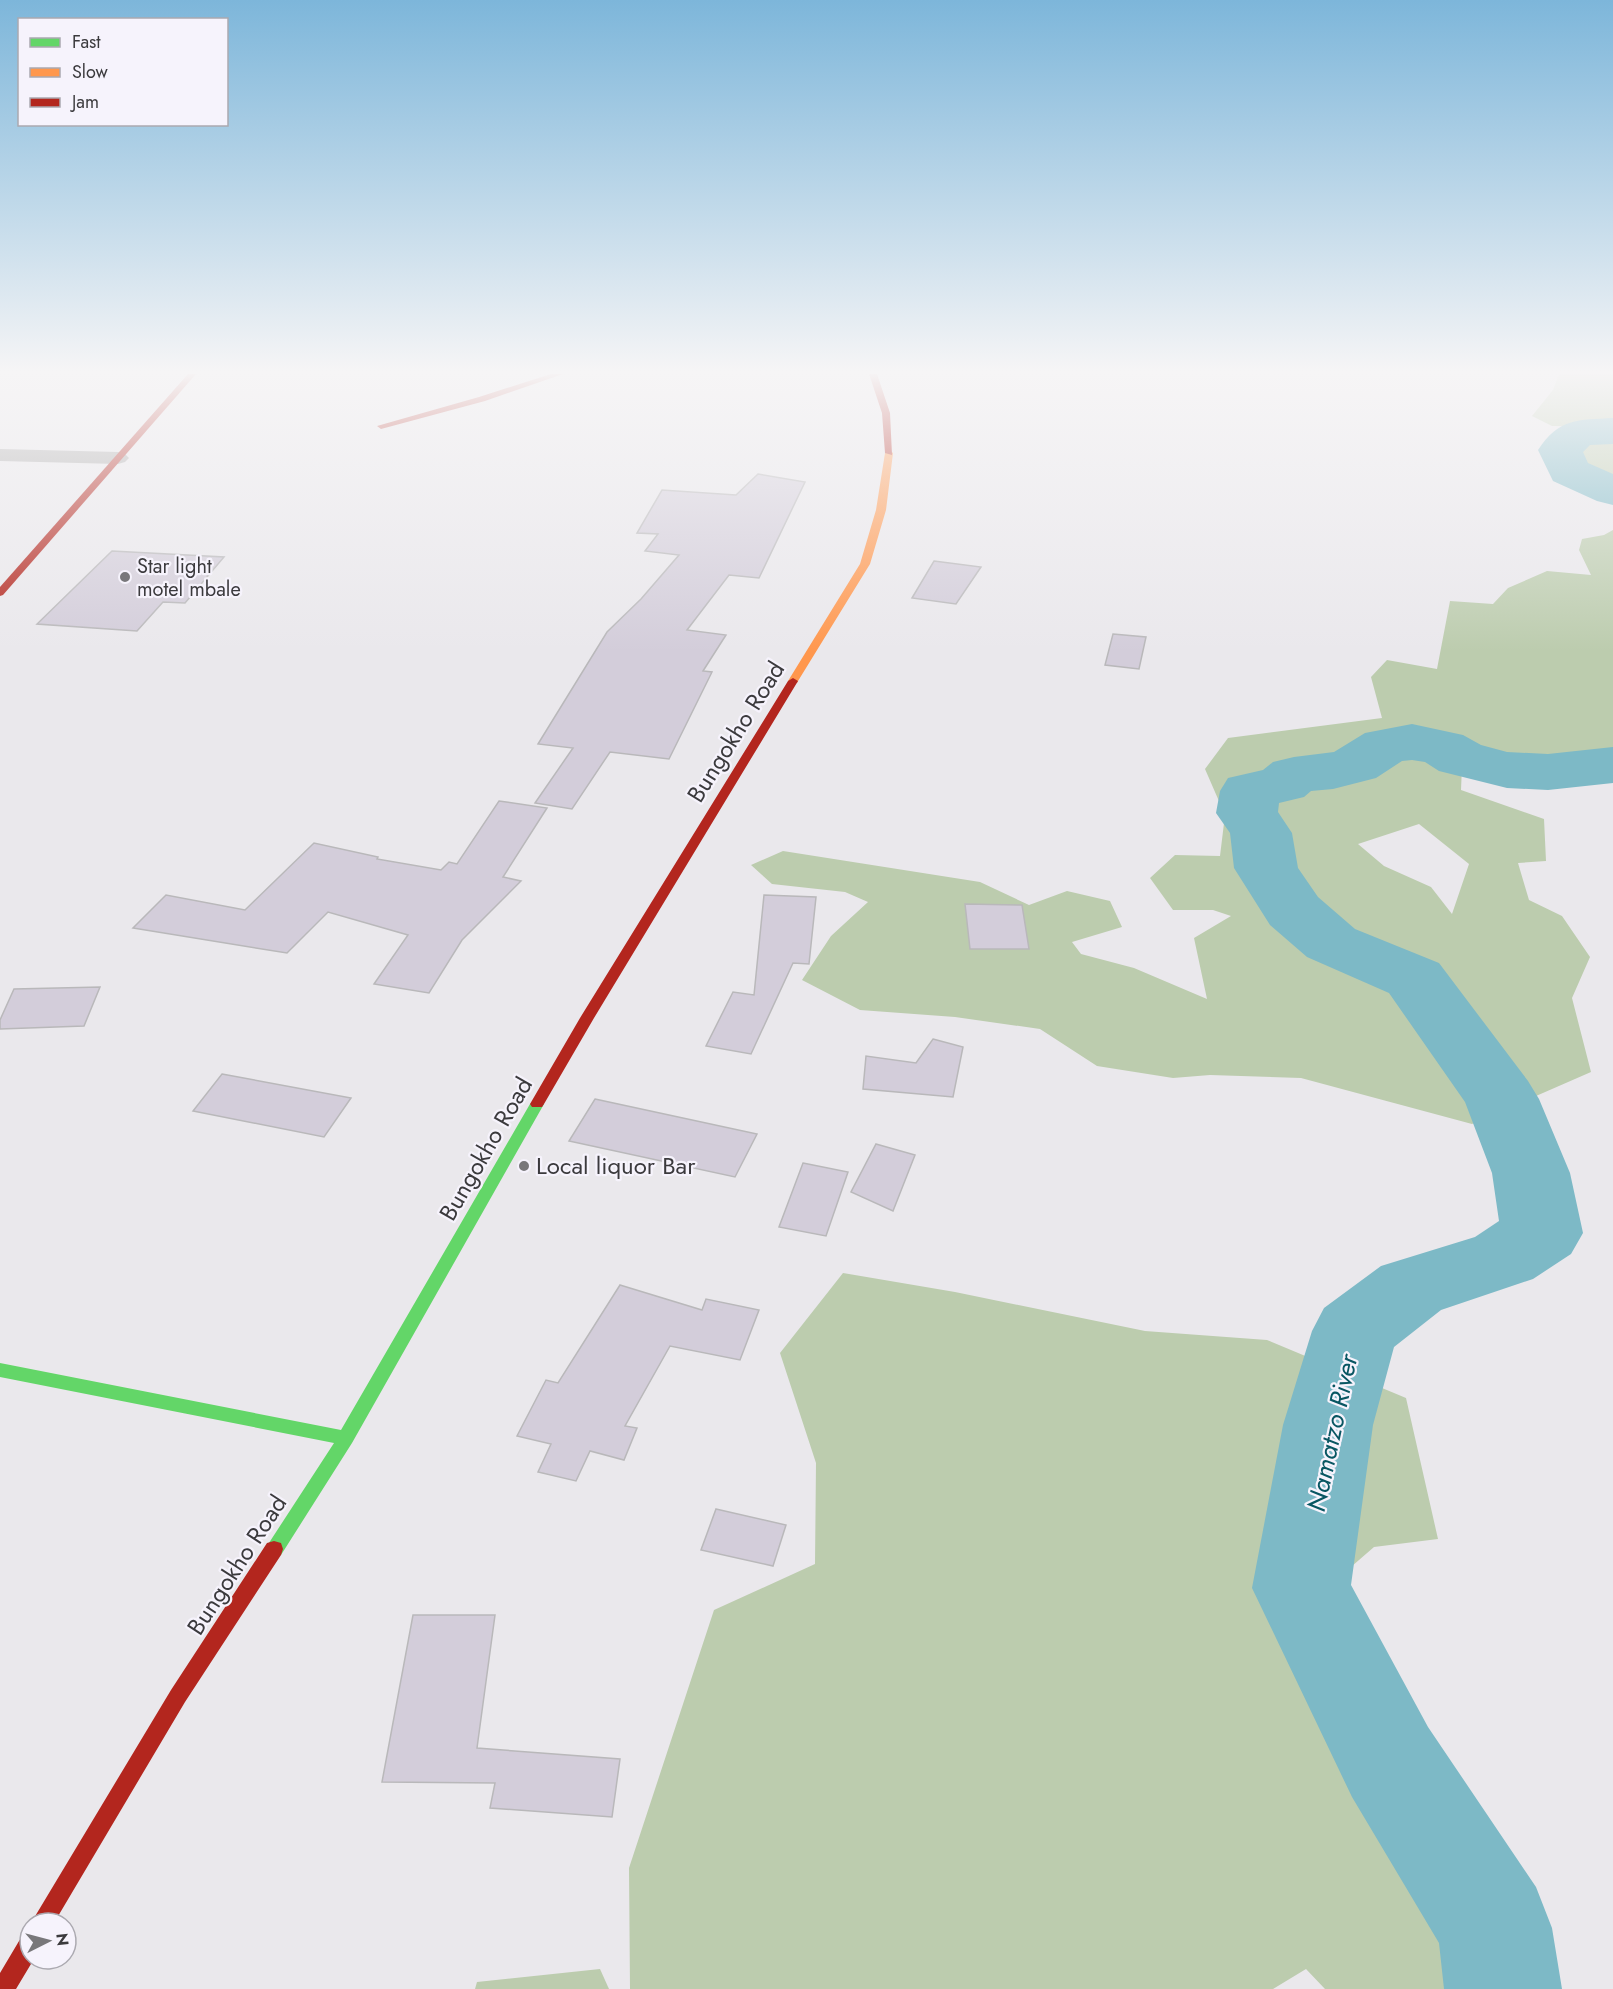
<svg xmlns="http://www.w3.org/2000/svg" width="1613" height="1989" font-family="Jost,sans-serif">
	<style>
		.forest { fill: #bcccae; fill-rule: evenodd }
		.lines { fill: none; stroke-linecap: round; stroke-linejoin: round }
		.river { fill: #7db9c6; fill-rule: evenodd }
		.building { fill: #d3cdda; stroke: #b9b8ba; stroke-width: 1.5 }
		.street { fill: #a9a8a8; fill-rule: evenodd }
		.fast { fill: #63d668; fill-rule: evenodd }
		.slow { fill: #ff974d; fill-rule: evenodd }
		.jam { fill: #b3261e; fill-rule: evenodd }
		.poi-dot { fill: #78777a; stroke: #f6f3fc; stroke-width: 2 }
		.labels { text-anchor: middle; stroke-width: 4.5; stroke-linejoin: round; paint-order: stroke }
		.far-poi-label { font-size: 20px; fill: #3b3a3d; stroke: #f6f3fc; text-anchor: start }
		.street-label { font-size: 24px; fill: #3b3a3d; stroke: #f6f3fc }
		.poi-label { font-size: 24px; fill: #3b3a3d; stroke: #f6f3fc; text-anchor: start }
		.water-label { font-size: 26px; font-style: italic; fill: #085662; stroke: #f6f3fc }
	</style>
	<rect width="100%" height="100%" fill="#eae8ec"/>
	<!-- forest -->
	<g class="forest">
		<polygon points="1559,374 1613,374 1613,427 1552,426 1532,416 1553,390"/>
		<polygon points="1613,432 1613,496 1559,471 1550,455 1557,437 1592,436"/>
		<path d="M1613,530v219l-151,17 -1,24 83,29 2,42 -28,2 11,37 33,16 28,41 -18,41 19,74 -119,52 -171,-46 -91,-3 -37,3 -76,-12 -57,-37 -85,-12 -95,-7 -58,-30 29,-44 37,-34 -23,-10 -73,-8 -21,-19 32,-14 197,31 49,23 38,-14 43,10 12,26 -50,15 9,12 53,14 73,31 -13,-61 37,-22 -18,-6h-40l-23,-32 25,-23 45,1 5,-41 -20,-46 23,-31 154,-20 -11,-41 16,-17 50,9 13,-68 43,3 15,-16 39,-17 44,4 -12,-25 3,-11 22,-4zM1419,824l50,40 -17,50 -21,-27 -47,-21 -26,-22z"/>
		<polygon points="843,1273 955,1292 1145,1331 1267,1340 1406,1398 1438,1539 1374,1547 1329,1586 1387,1833 1526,1989 1325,1989 1306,1969 1273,1989 630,1989 629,1868 714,1610 815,1564 816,1463 780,1353"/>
		<polygon points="600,1969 609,1989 475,1989 477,1982"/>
	</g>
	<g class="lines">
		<!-- river -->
		<g class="river">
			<path d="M1613,418v26l-23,1 -7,7 5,11 25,11v31l-16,-4 -44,-20 -15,-31c21,-32 40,-30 75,-32z"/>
			<polygon points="1412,724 1463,735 1481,745 1507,752 1548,754 1613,747 1613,783 1548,790 1507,788 1439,771 1425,762 1412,760 1402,761 1376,778 1333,789 1311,791 1304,797 1279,803 1278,812 1292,833 1298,868 1318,897 1355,929 1439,963 1528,1081 1539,1099 1570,1173 1583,1233 1571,1254 1533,1279 1441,1310 1394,1347 1373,1425 1351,1585 1428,1727 1536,1887 1552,1928 1562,1989 1444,1989 1439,1943 1352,1797 1252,1588 1283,1425 1312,1331 1324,1308 1381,1266 1475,1237 1499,1221 1492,1173 1465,1102 1389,993 1307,957 1270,925 1234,868 1230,833 1216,813 1220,791 1228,778 1263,770 1273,762 1294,757 1334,752 1365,733"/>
		</g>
	</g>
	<!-- building -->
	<g class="building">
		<polygon points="758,474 805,482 759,578 729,575 687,630 726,635 703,671 712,672 669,759 610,752 572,809 535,803 573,748 538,744 607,632 641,599 679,555 645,551 658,534 637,533 662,490 736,495"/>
		<polygon points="112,551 224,557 185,603 163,602 137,631 37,624"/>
		<polygon points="934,561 981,567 956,604 912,598"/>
		<polygon points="1113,634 1146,637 1139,669 1105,665"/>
		<polygon points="499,801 547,808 503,877 521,881 462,940 429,993 374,984 408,935 328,912 287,953 133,928 166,895 245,910 314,843 378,857 377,859 441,870 449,862 457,864"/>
		<polygon points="764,895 816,897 809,964 793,963 751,1054 706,1046 733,992 754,995"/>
		<polygon points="965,904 1022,905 1029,949 970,949"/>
		<polygon points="100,987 84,1026 0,1029 0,1020 14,989"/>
		<polygon points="933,1039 963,1047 953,1097 863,1089 866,1056 916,1063"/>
		<polygon points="222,1074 351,1098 324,1137 193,1111"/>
		<polygon points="595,1099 757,1134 735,1177 569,1141"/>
		<polygon points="876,1144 915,1155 893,1211 851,1192"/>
		<polygon points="803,1163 848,1172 826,1236 779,1227"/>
		<polygon points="620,1285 702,1310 706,1299 759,1310 740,1360 670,1346 625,1426 637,1428 624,1460 590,1451 576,1481 538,1472 551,1444 517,1436 546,1380 558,1383"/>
		<polygon points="716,1509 786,1525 773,1566 701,1550"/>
		<polygon points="413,1615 495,1615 477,1748 620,1759 612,1817 490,1808 495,1783 382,1782"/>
	</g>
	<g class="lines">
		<!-- street -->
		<polygon class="street" points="0,449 118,452 125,454 129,458 125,462 118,464 0,461"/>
		<!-- fast -->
		<polygon class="fast" points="537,1099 544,1104 352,1443 281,1555 274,1557 267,1555 265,1549 334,1443 0,1377 0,1363 341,1430 530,1104"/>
		<!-- slow -->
		<polygon class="slow" points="889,450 893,453 886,510 870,564 798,681 797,683 789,683 788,681 860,564 876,510 885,453"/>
		<!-- jam -->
		<g class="jam">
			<polygon points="188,374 196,374 3,595 0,596 0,587"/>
			<polygon points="551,374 563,374 485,401 381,429 377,426 479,397"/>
			<polygon points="869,374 877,374 890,413 892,455 885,453 882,413"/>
			<polygon points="793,678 798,681 594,1018 544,1104 542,1107 532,1107 530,1104 580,1018 788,681"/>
			<polygon points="274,1541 281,1543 283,1549 281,1555 185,1702 54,1923 31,1923 171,1690 267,1543"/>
			<polygon points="30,1933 30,1959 34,1959 16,1989 0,1989 0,1973 22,1936"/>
		</g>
	</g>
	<!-- sky -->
	<linearGradient id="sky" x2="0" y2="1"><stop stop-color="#7db6da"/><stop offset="0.57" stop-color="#f6f5f6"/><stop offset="1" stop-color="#f6f5f6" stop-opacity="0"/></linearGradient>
	<rect width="1613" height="652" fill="url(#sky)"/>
	<!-- markers -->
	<g class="poi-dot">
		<circle cx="125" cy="577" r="6"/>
		<circle cx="524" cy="1166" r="6"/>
	</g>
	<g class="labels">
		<!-- far-poi labels -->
		<g class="far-poi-label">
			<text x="137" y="573">Star light<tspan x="137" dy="23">motel mbale</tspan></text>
		</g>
		<!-- street labels -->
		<g class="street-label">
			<text transform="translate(736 732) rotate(-58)" y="8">Bungokho Road</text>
			<text transform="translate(486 1149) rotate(-60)" y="8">Bungokho Road</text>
			<text transform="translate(237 1565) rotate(-57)" y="8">Bungokho Road</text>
		</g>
		<!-- poi labels -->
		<g class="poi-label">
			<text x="536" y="1174">Local liquor Bar</text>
		</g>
		<!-- water labels -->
		<g class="water-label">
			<text transform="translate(1332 1433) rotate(-78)" y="9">Namatzo River</text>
		</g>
	</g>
	<!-- legend -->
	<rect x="18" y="18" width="210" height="108" fill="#f6f3fc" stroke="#aba9b0" stroke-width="1.5"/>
	<rect x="30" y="38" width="30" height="9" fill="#63d668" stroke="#aba9b0" stroke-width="1.5"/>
	<text x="72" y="48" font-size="18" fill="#3b3a3d">Fast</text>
	<rect x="30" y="68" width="30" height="9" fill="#ff974d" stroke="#aba9b0" stroke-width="1.5"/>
	<text x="72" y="78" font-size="18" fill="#3b3a3d">Slow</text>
	<rect x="30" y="98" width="30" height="9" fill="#b3261e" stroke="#aba9b0" stroke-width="1.5"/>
	<text x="72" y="108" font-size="18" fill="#3b3a3d">Jam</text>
	<!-- north arrow -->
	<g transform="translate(48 1941) rotate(84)"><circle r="28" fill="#f6f3fc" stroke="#aba9b0" stroke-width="1.5"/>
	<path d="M0-4.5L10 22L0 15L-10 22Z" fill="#78777a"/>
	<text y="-9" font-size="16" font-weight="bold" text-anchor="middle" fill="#3b3a3d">N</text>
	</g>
</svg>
